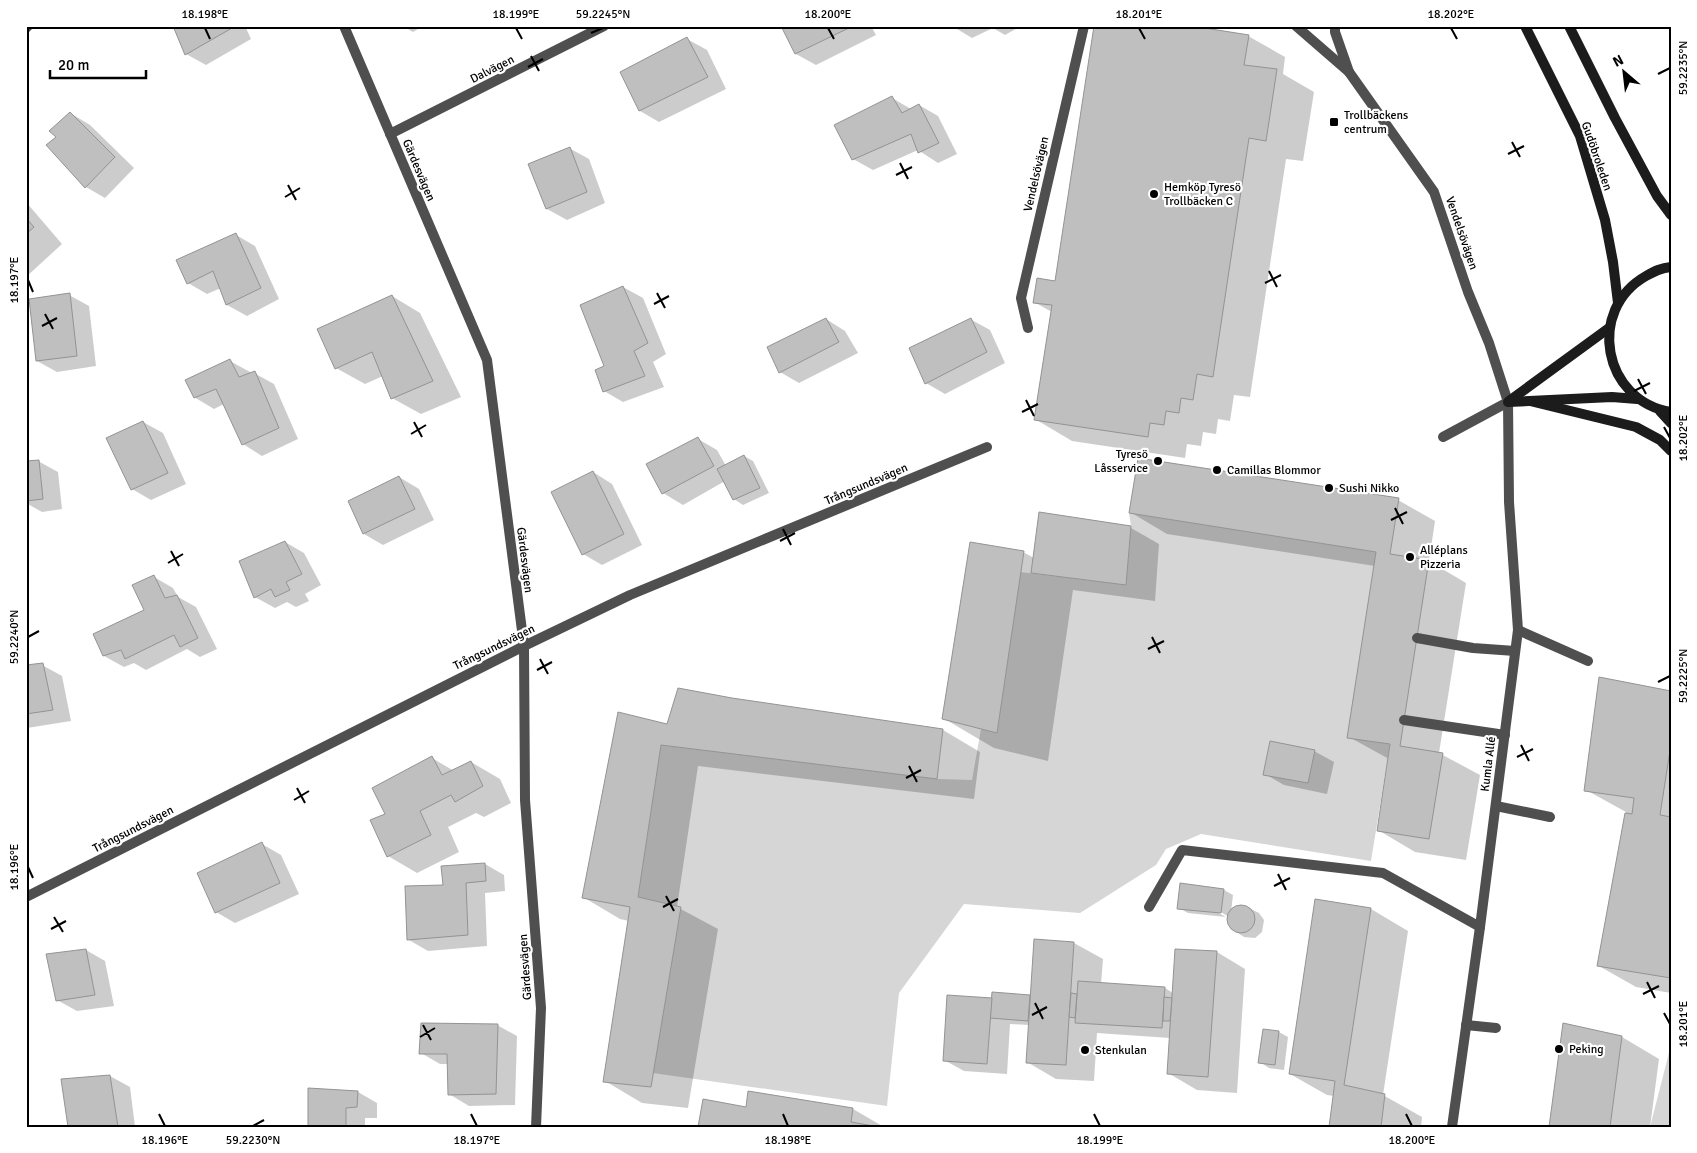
<svg xmlns="http://www.w3.org/2000/svg" width="1697" height="1153" font-family="Signika,sans-serif">
	<style>
		.green { fill: #d6d6d6 }
		.shadow { fill: #0003 }
		.building { fill: #bfbfbf; stroke: #939393 }
		.lines { fill: none; stroke-linecap: round; stroke-linejoin: round }
		.service { stroke: #4f4f4f; stroke-width: 10 }
		.minor { stroke: #4f4f4f; stroke-width: 10 }
		.secondary { stroke: #1c1c1c; stroke-width: 10 }
		.ticks { fill: none; stroke: #000; stroke-width: 2 }
		.poi-dot { fill: #000; stroke: #fff; stroke-width: 2 }
		.labels { text-anchor: middle; stroke-width: 4.5; stroke-linejoin: round; paint-order: stroke }
		.street-label { font-size: 12px; fill: #000; stroke: #fff }
		.poi-label { font-size: 12px; fill: #000; stroke: #fff; text-anchor: start }
		.neatline { fill: none; stroke: #000; stroke-width: 2 }
		.ticks-label { font-size: 12px; text-anchor: middle; fill: #000 }
	</style>
	<rect width="100%" height="100%" fill="#fff"/>
	<!-- green -->
	<g class="green">
		<polygon points="1129,513 1376,552 1348,738 1390,744 1371,861 1201,834 1166,849 1156,865 1080,913 964,904 899,993 887,1106 653,1073 681,907 638,897 661,745 937,779 972,780 981,729 997,733 1020,572 1126,585 1131,526"/>
		<polygon points="1671,1045 1671,1127 1650,1127"/>
	</g>
	<!-- shadow -->
	<g class="shadow">
		<polygon points="174,26 245,26 251,39 206,65 186,54"/>
		<polygon points="403,26 423,26 413,32"/>
		<polygon points="783,26 871,26 876,35 816,65 796,54"/>
		<polygon points="952,26 1021,26 1005,35 993,28 972,38"/>
		<polygon points="1248,36 1285,57 1283,74 1314,92 1303,161 1286,159 1250,397 1234,395 1230,421 1218,419 1216,434 1203,432 1201,446 1187,444 1185,458 1072,441 1035,419 1052,312 1034,302 1056,282"/>
		<polygon points="687,39 707,50 726,89 659,122 640,111 622,72"/>
		<polygon points="892,98 911,109 919,105 938,116 957,154 938,163 918,150 873,170 853,159"/>
		<polygon points="70,113 90,125 134,168 105,198 86,187 58,137"/>
		<polygon points="569,148 589,159 605,203 567,220 547,209 530,165"/>
		<polygon points="26,202 62,244 26,277"/>
		<polygon points="236,235 255,246 279,299 247,316 227,305 221,288 207,294 188,283"/>
		<polygon points="623,287 643,298 666,354 653,362 664,387 623,402 604,391 606,367"/>
		<polygon points="69,295 89,306 96,366 57,372 37,361"/>
		<polygon points="392,296 420,313 461,397 421,414 392,398 383,376 365,384 336,368"/>
		<polygon points="826,319 845,331 858,353 799,383 780,372"/>
		<polygon points="970,319 990,330 1005,363 945,394 926,383"/>
		<polygon points="230,361 250,372 251,374 254,373 274,384 298,439 262,456 243,444 224,404 214,409 194,397"/>
		<polygon points="143,422 163,433 186,484 151,500 132,489"/>
		<polygon points="698,439 717,450 726,466 744,456 753,461 769,493 743,505 734,499 725,481 683,505 663,493"/>
		<polygon points="38,461 58,472 62,509 42,512 26,503 26,462"/>
		<polygon points="593,472 612,484 642,545 602,565 583,554"/>
		<polygon points="399,477 419,489 434,520 383,545 364,534"/>
		<polygon points="1398,500 1435,521 1429,561 1466,583 1439,753 1480,775 1466,860 1415,852 1378,830 1389,759 1349,737 1375,566 1167,534 1130,512"/>
		<polygon points="1131,528 1159,544 1155,601 1073,590 1048,761 994,748 943,718 1023,552 1034,558"/>
		<polygon points="285,542 304,553 321,585 305,594 309,601 296,607 287,602 275,608 255,597"/>
		<polygon points="154,577 173,588 178,597 196,607 217,649 200,657 187,649 146,670 134,663 124,667 104,656 95,635 146,611"/>
		<polygon points="42,665 62,676 71,721 27,728 26,666"/>
		<polygon points="1671,693 1671,993 1636,987 1599,966 1626,812 1586,790"/>
		<polygon points="668,726 943,730 980,752 974,799 698,766 677,907 718,929 688,1108 642,1103 605,1081 629,921 620,919 583,897"/>
		<polygon points="1314,751 1334,762 1327,794 1284,785 1265,774"/>
		<polygon points="432,758 454,771 471,762 500,779 511,803 484,817 476,813 448,827 459,852 417,873 388,856"/>
		<polygon points="262,844 281,855 299,894 235,923 216,912"/>
		<polygon points="485,864 504,875 505,891 485,893 487,946 428,951 409,940 444,886"/>
		<polygon points="1224,890 1233,895 1231,912 1238,906 1249,908 1259,913 1264,920 1262,932 1255,938 1244,937 1235,931 1229,923 1229,917 1216,909 1215,911 1226,917 1188,913 1179,908"/>
		<polygon points="1316,900 1371,909 1408,931 1383,1095 1422,1117 1421,1127 1330,1127 1334,1096 1327,1095 1290,1074"/>
		<polygon points="1074,943 1103,959 1101,984 1165,988 1173,993 1217,952 1245,969 1237,1093 1197,1090 1168,1073 1170,1038 1097,1033 1094,1081 1056,1079 1027,1062 1029,1025 1010,1024 1007,1074 964,1071 944,1060 993,999 993,993 1031,996"/>
		<polygon points="86,950 105,961 114,1006 77,1011 57,1000"/>
		<polygon points="1564,1024 1622,1037 1659,1059 1650,1127 1550,1127"/>
		<polygon points="497,1025 517,1036 515,1105 469,1106 449,1094 449,1064 440,1064 421,1053"/>
		<polygon points="1279,1032 1288,1037 1284,1070 1269,1068 1260,1062"/>
		<polygon points="110,1076 130,1087 135,1127 69,1127"/>
		<polygon points="358,1092 377,1103 377,1118 365,1118 365,1127 309,1127"/>
		<polygon points="747,1108 853,1109 884,1127 699,1127"/>
	</g>
	<!-- building -->
	<g class="building">
		<polygon points="173,26 231,26 232,28 185,55"/>
		<polygon points="781,26 853,26 795,54"/>
		<polygon points="1094,26 1192,26 1249,35 1244,65 1277,69 1266,141 1249,138 1213,377 1197,374 1193,400 1181,398 1179,413 1166,411 1164,425 1150,423 1148,437 1034,420 1052,305 1033,303 1037,278 1055,281"/>
		<polygon points="687,37 708,77 639,111 620,72"/>
		<polygon points="892,96 902,113 919,104 939,143 918,153 911,134 852,160 834,125"/>
		<polygon points="70,112 115,157 85,188 46,145 56,137 49,131"/>
		<polygon points="570,147 587,192 546,209 528,164"/>
		<polygon points="26,218 34,227 26,234"/>
		<polygon points="236,233 261,288 226,305 213,271 187,284 176,260"/>
		<polygon points="623,286 648,343 634,351 645,376 603,392 595,370 604,366 580,305"/>
		<polygon points="70,293 77,356 36,361 29,299"/>
		<polygon points="392,295 433,381 391,399 372,352 335,369 317,329"/>
		<polygon points="826,318 839,342 779,373 767,347"/>
		<polygon points="971,318 987,352 925,384 909,348"/>
		<polygon points="230,359 239,377 255,371 279,428 242,445 216,389 194,398 185,380"/>
		<polygon points="143,421 168,473 131,490 106,438"/>
		<polygon points="698,437 714,466 662,494 646,464"/>
		<polygon points="744,455 760,488 733,500 717,469"/>
		<polygon points="1138,458 1399,498 1390,554 1429,560 1400,746 1443,753 1429,839 1377,831 1390,744 1347,738 1376,552 1129,513"/>
		<polygon points="39,460 43,499 26,501 26,461"/>
		<polygon points="593,471 624,534 582,555 551,492"/>
		<polygon points="399,476 415,509 363,534 348,501"/>
		<polygon points="1039,512 1131,526 1126,585 1031,573"/>
		<polygon points="285,541 302,574 286,582 290,590 275,597 271,589 254,598 239,561"/>
		<polygon points="970,542 1024,551 997,733 942,719"/>
		<polygon points="154,575 165,598 177,595 198,638 180,647 174,635 125,659 121,650 103,656 93,634 144,610 132,585"/>
		<polygon points="43,663 53,710 26,714 26,665"/>
		<polygon points="1599,677 1671,691 1671,744 1660,815 1671,817 1671,978 1597,966 1625,813 1632,814 1634,798 1584,791"/>
		<polygon points="678,688 732,698 943,729 937,779 661,745 638,897 681,907 651,1087 603,1082 630,907 582,898 618,712 667,724"/>
		<polygon points="1270,741 1315,750 1308,783 1263,775"/>
		<polygon points="432,756 442,775 471,761 483,786 455,802 451,795 420,811 431,835 387,857 370,820 385,814 372,788"/>
		<polygon points="262,842 280,883 215,913 197,873"/>
		<polygon points="485,863 486,881 466,883 468,935 407,940 405,886 443,885 441,866"/>
		<polygon points="1180,883 1224,889 1221,913 1177,909"/>
		<polygon points="1315,899 1371,908 1344,1085 1385,1094 1381,1127 1329,1127 1335,1081 1289,1074"/>
		<circle cx="1241" cy="919" r="14"/>
		<polygon points="1034,939 1074,942 1066,1065 1026,1063"/>
		<polygon points="86,949 95,995 56,1001 46,954"/>
		<polygon points="1175,949 1217,951 1208,1077 1167,1074"/>
		<polygon points="1078,981 1165,987 1162,1028 1075,1023"/>
		<polygon points="992,992 1030,995 1028,1021 990,1018"/>
		<polygon points="1071,993 1077,994 1075,1018 1069,1017"/>
		<polygon points="947,995 992,998 987,1064 943,1061"/>
		<polygon points="1164,997 1172,998 1170,1021 1163,1021"/>
		<polygon points="421,1023 498,1024 496,1094 448,1095 447,1054 419,1054"/>
		<polygon points="1563,1023 1622,1036 1610,1127 1549,1127"/>
		<polygon points="1263,1029 1279,1031 1275,1065 1258,1063"/>
		<polygon points="110,1075 118,1127 68,1127 61,1079"/>
		<polygon points="308,1088 358,1091 357,1107 346,1108 346,1127 308,1127"/>
		<polygon points="748,1091 853,1108 851,1122 879,1127 698,1127 703,1099 746,1107"/>
	</g>
	<g class="lines">
		<!-- service -->
		<g class="service">
			<polyline points="1335,26 1335,32 1349,72"/>
			<polyline points="1028,328 1021,298 1084,26"/>
			<polyline points="1443,437 1508,402"/>
			<polyline points="1518,630 1588,661"/>
			<polyline points="1417,638 1473,648 1515,651"/>
			<polyline points="1404,720 1505,735"/>
			<polyline points="1496,806 1550,817"/>
			<polyline points="1149,907 1182,850 1383,873 1480,927"/>
			<polyline points="1466,1025 1496,1028"/>
		</g>
		<!-- minor -->
		<g class="minor">
			<polyline points="344,26 487,360 524,646 525,800 541,1008 536,1127"/>
			<polyline points="1296,26 1349,72 1434,192 1468,292 1489,343 1508,402 1509,502 1518,630 1480,927 1452,1127"/>
			<polyline points="26,28 28,26"/>
			<polyline points="390,134 604,26"/>
			<polyline points="26,897 524,646 630,595 987,447"/>
		</g>
		<!-- secondary -->
		<g class="secondary">
			<polyline points="1525,26 1580,136 1605,220 1613,262 1618,303"/>
			<polyline points="1569,26 1615,118 1657,196 1671,215"/>
			<path d="M1671,267c-10,1 -16,4 -25,9 -60,34 -43,125 25,136"/>
			<polyline points="1509,401 1609,328"/>
			<polyline points="1530,401 1636,427 1660,440 1671,451"/>
			<polyline points="1508,402 1612,397 1637,399"/>
			<polyline points="1660,411 1671,423"/>
		</g>
	</g>
	<!-- ticks -->
	<path class="ticks" d="M205,28l5,11M516,28l6,11M828,28l6,11M1139,28l6,11M1451,28l6,11M591,33l12,-5M531,56l8,15M528,67l15,-8M1658,74l12,-6M1512,142l8,15M1508,154l16,-8M900,163l8,16M896,175l16,-8M288,185l8,15M285,197l15,-9M1269,271l8,16M28,280l5,12M1265,283l16,-8M657,293l8,15M654,304l15,-8M45,314l8,15M42,326l15,-8M1638,379l8,15M1634,391l16,-8M1026,400l8,16M1022,412l16,-8M414,422l8,15M1664,427l6,11M411,434l15,-9M1395,508l8,16M1391,520l16,-8M783,529l8,16M780,541l15,-8M171,551l8,15M168,563l15,-9M28,637l11,-6M1152,637l8,16M1148,649l16,-8M540,659l8,15M537,670l15,-8M1658,682l12,-6M1521,745l8,16M1517,757l16,-8M909,766l8,16M906,778l15,-8M297,788l8,15M294,800l15,-9M28,867l5,11M1278,874l8,16M1274,886l16,-8M666,896l8,15M663,907l15,-8M54,917l9,15M51,929l15,-8M1647,982l8,16M1643,994l16,-8M1035,1003l8,16M1664,1013l6,11M1032,1015l15,-8M423,1025l8,15M420,1037l15,-9M159,1114l6,12M471,1114l6,12M783,1114l5,12M1094,1114l6,12M1406,1114l6,12M253,1126l11,-6"/>
	<!-- markers -->
	<g class="poi-dot">
		<rect x="1329" y="117" width="10" height="10" rx="2.5"/>
		<circle cx="1154" cy="194" r="5"/>
		<circle cx="1158" cy="461" r="5"/>
		<circle cx="1217" cy="470" r="5"/>
		<circle cx="1329" cy="488" r="5"/>
		<circle cx="1410" cy="557" r="5"/>
		<circle cx="1559" cy="1049" r="5"/>
		<circle cx="1085" cy="1050" r="5"/>
	</g>
	<g class="labels">
		<!-- street labels -->
		<g class="street-label">
			<text transform="translate(492 69) rotate(-27)" y="4">Dalvägen</text>
			<text transform="translate(1597 156) rotate(71)" y="4">Gudöbroleden</text>
			<text transform="translate(419 170) rotate(67)" y="4">Gärdesvägen</text>
			<text transform="translate(1036 174) rotate(-77)" y="4">Vendelsövägen</text>
			<text transform="translate(1462 233) rotate(71)" y="4">Vendelsövägen</text>
			<text transform="translate(866 484) rotate(-23)" y="4">Trångsundsvägen</text>
			<text transform="translate(525 560) rotate(83)" y="4">Gärdesvägen</text>
			<text transform="translate(494 647) rotate(-26)" y="4">Trångsundsvägen</text>
			<text transform="translate(1488 764) rotate(-83)" y="4">Kumla Allé</text>
			<text transform="translate(133 829) rotate(-27)" y="4">Trångsundsvägen</text>
			<text transform="translate(525 967) rotate(-94)" y="4">Gärdesvägen</text>
		</g>
		<!-- poi labels -->
		<g class="poi-label">
			<text x="1344" y="119">Trollbäckens<tspan x="1344" dy="14">centrum</tspan></text>
			<text x="1164" y="191">Hemköp Tyresö<tspan x="1164" dy="14">Trollbäcken C</tspan></text>
			<text x="1148" y="458" text-anchor="end">Tyresö<tspan x="1148" dy="14">Låsservice</tspan></text>
			<text x="1227" y="474">Camillas Blommor</text>
			<text x="1339" y="492">Sushi Nikko</text>
			<text x="1420" y="554">Alléplans<tspan x="1420" dy="14">Pizzeria</tspan></text>
			<text x="1569" y="1053">Peking</text>
			<text x="1095" y="1054">Stenkulan</text>
		</g>
	</g>
	<!-- border -->
	<rect width="1697" height="1153" fill="none" stroke="#ffffff" stroke-width="55"/>
	<!-- north arrow -->
	<g transform="translate(1624 72) rotate(332)" stroke="#ffffff" stroke-width="4" paint-order="stroke">
	<path d="M0-4L9 19L0 12L-9 19Z" fill="#000000"/>
	<text y="-8" font-size="14" font-weight="bold" text-anchor="middle" fill="#000000">N</text>
	</g>
	<!-- scale -->
	<path d="M50 70v8h96v-8" fill="none" stroke="#000000" stroke-width="2.5"/>
	<text x="58" y="70" font-size="15" fill="#000000" stroke="#ffffff" stroke-width="4" paint-order="stroke">20 m</text>
	<rect x="28" y="28" width="1642" height="1098" class="neatline"/>
	<g class="ticks-label">
		<text x="205" y="18">18.198°E</text>
		<text x="516" y="18">18.199°E</text>
		<text x="603" y="18">59.2245°N</text>
		<text x="828" y="18">18.200°E</text>
		<text x="1139" y="18">18.201°E</text>
		<text x="1451" y="18">18.202°E</text>
		<text transform="translate(1683 68) rotate(-90)" y="4">59.2235°N</text>
		<text transform="translate(14 280) rotate(-90)" y="4">18.197°E</text>
		<text transform="translate(1683 438) rotate(-90)" y="4">18.202°E</text>
		<text transform="translate(14 637) rotate(-90)" y="4">59.2240°N</text>
		<text transform="translate(1683 676) rotate(-90)" y="4">59.2225°N</text>
		<text transform="translate(14 867) rotate(-90)" y="4">18.196°E</text>
		<text transform="translate(1683 1024) rotate(-90)" y="4">18.201°E</text>
		<text x="165" y="1144">18.196°E</text>
		<text x="253" y="1144">59.2230°N</text>
		<text x="477" y="1144">18.197°E</text>
		<text x="788" y="1144">18.198°E</text>
		<text x="1100" y="1144">18.199°E</text>
		<text x="1412" y="1144">18.200°E</text>
	</g>
</svg>
